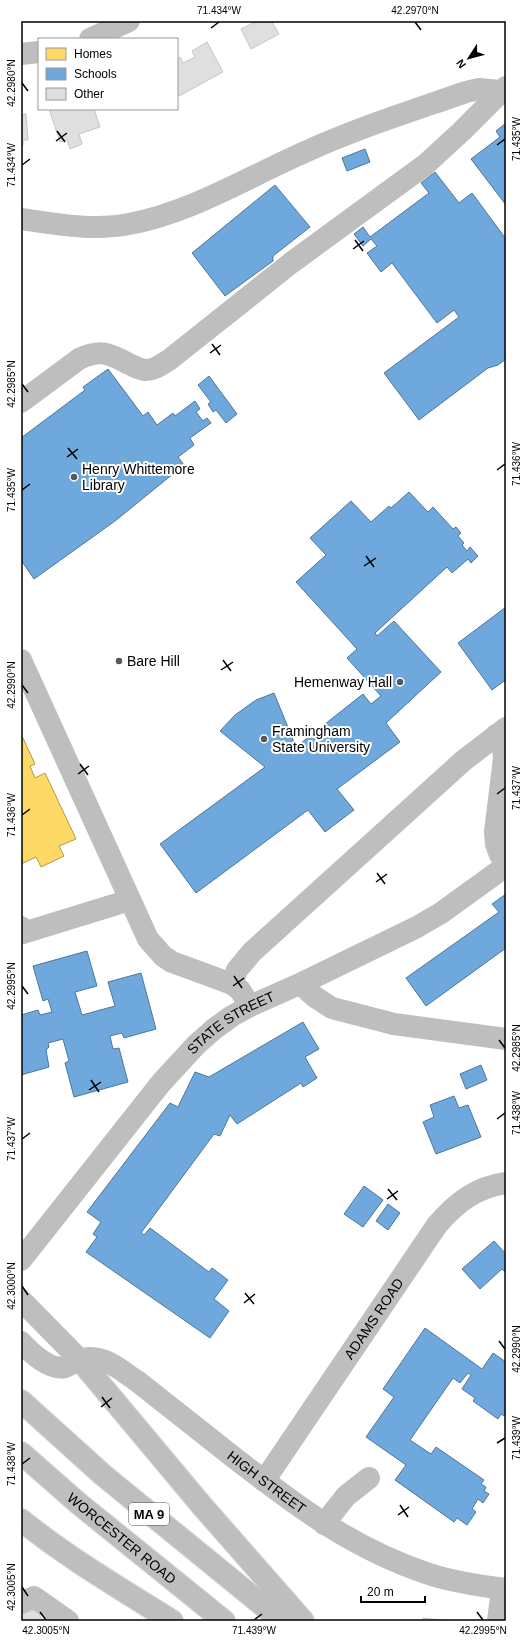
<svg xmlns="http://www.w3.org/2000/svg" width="527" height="1642" font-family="Arial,sans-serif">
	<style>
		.homes { fill: #ffd966; stroke: #b29847 }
		.schools { fill: #6fa8dc; stroke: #4e769a }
		.building { fill: #dfdfdf; stroke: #c6c6c6 }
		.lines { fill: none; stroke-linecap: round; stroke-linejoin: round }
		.highway-casing { stroke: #dbdbdb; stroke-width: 24 }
		.minor { stroke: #bebebe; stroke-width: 22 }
		.highway { stroke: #bebebe; stroke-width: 22 }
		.ticks { fill: none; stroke: #000; stroke-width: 1.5 }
		.poi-dot { fill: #595959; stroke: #fff; stroke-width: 1.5 }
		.labels { text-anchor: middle; stroke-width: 4; stroke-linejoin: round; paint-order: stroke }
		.shield { fill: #fff; stroke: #4c4c4c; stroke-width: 1 }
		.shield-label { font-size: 13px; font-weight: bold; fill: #000 }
		.poi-label { font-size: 14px; fill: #000; stroke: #fff; text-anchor: start }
		.street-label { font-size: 14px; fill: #000; stroke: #fff }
		.neatline { fill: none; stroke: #000; stroke-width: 1.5 }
		.ticks-label { font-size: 10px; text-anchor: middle; fill: #000 }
	</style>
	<rect width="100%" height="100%" fill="#fff"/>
	<!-- homes -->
	<polygon class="homes" points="21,734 35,764 30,766 35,778 45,773 76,839 59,846 64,856 41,867 36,857 21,864"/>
	<!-- schools -->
	<g class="schools">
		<polygon points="506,123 506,205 471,159 500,137 496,131"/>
		<polygon points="365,149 370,162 347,171 342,158"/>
		<polygon points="435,172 459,203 472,193 506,239 506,359 498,365 488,368 419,420 384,373 459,317 454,310 437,323 392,263 381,272 367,253 377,246 371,239 363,246 354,234 363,227 370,237 429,193 421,183"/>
		<polygon points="275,185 310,227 273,256 273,261 225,296 192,253"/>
		<polygon points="108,369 143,416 148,412 157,425 173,413 175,416 195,401 200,409 196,412 203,421 207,418 211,423 190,438 194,445 178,457 184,465 115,521 34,579 21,560 21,438 85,390 83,387"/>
		<polygon points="209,376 237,414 226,423 216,410 213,412 208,404 211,402 198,385"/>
		<polygon points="409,492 428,512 433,507 453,529 456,527 461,533 458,536 464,543 462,545 467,551 470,547 478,556 471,563 468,559 452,573 447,567 375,633 377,636 394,621 441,672 386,723 400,742 337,789 354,810 325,832 308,810 196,893 160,844 265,767 220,731 235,715 256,700 274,693 296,747 363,694 371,704 381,696 347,658 357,649 296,582 326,555 310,538 351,501 371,522 389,506 391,508"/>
		<polygon points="506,607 506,682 504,681 492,690 458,643"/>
		<polygon points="506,894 506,948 426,1006 406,978 499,912 492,904"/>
		<polygon points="87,951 97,986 75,992 82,1015 115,1006 108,982 141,973 156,1029 124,1038 122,1033 110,1036 113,1049 119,1048 128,1082 74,1097 65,1063 69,1061 63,1039 48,1043 49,1047 46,1050 49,1067 21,1075 21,1015 38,1010 40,1015 52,1012 48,999 43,1001 33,966"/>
		<polygon points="303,1022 319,1049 305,1057 317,1078 303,1087 301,1083 237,1124 230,1115 220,1136 214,1134 141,1233 144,1235 150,1228 209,1272 212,1268 228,1280 214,1299 229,1311 210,1338 86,1252 97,1237 93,1234 101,1222 87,1212 170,1103 178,1107 195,1072 209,1077"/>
		<polygon points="481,1065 487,1080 466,1089 460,1074"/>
		<polygon points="454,1096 459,1108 468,1105 481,1137 436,1154 423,1122 434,1117 430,1105"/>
		<polygon points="364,1186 383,1200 363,1227 344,1214"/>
		<polygon points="388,1204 400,1213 388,1230 376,1221"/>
		<polygon points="494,1241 506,1254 506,1273 502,1269 480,1289 462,1269"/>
		<polygon points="425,1328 482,1369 493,1353 506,1362 506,1417 501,1414 498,1419 473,1401 475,1398 462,1389 471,1375 468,1373 460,1383 453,1378 410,1440 431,1454 436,1447 484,1480 481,1484 486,1487 484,1491 489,1494 483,1503 478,1499 472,1509 476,1512 467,1525 457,1518 454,1522 395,1480 406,1465 366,1437 394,1397 383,1389"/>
	</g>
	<!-- building -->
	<g class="building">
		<polygon points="257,21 274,21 272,22 279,34 251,49 241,29"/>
		<polygon points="207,42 223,72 179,96 177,93 177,58 180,57 183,63 195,57 192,51"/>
		<polygon points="49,109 94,109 100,127 79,134 82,144 70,149 67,140 60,142"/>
		<polygon points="21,114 26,114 28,140 23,140 23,145 21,146"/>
		<polygon points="27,1607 30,1612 36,1609 43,1621 21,1621 21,1611"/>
		<polygon points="423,1618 448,1621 423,1621"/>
	</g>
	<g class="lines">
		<!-- highway casing -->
		<g class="highway-casing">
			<g id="highway">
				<polyline points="80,1360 203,1507 303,1621"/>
				<polyline points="21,1401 103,1475 282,1621"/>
				<path id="s4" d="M21,1453l57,50 146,118"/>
				<path d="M21,1520c47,38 100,69 151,101"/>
			</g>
		</g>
		<!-- minor -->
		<g class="minor">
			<polyline points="90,39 129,21"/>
			<polyline points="21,54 39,52"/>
			<path d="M21,219c35,5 73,12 108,5 61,-11 119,-47 176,-72 52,-24 107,-41 161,-60l13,-3 21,2"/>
			<path d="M21,402l58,-43c21,-10 30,-6 50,5 5,2 11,6 17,6 9,0 16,-6 23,-10l122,-97 134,-98 37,-34 44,-44"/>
			<polyline points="21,660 148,939 163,956 172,962 232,984 240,990 250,1006"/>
			<polyline points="496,735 503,749 504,758 495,832 496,844 500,855 506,864"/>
			<polyline points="21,927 23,933 130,900"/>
			<polyline points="304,982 308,991 315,997 332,1008 394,1024 506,1039"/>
			<polyline points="232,984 237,970 252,952 463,761 506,728"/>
			<path id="s1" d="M21,1260l140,-177 35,-38 18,-16 18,-13 18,-10 54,-24 113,-55 24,-14 65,-47"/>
			<polyline points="21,1300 80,1360"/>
			<path id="s2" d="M21,1342c9,10 29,29 44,25 8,-3 17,-10 26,-9 17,0 32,14 46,23 32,25 63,50 95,75 63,49 119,92 197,118 24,8 52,12 77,15"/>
			<path id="s3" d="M264,1481l173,-256c19,-22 39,-38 69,-42"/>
			<polyline points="324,1524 346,1496 369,1478"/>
			<polyline points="21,1603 34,1597 68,1621"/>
			<polyline points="498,1621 502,1589"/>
		</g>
		<!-- highway -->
		<use href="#highway" class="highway"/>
	</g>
	<!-- ticks -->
	<path class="ticks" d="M415,22l6,8M211,28l8,-6M22,83l6,8M57,131l8,11M56,141l11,-8M497,145l8,-6M22,165l8,-6M355,240l8,11M353,249l11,-8M212,344l8,11M210,353l11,-8M22,384l6,8M68,448l9,11M67,457l11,-8M497,470l8,-6M22,490l8,-6M366,556l8,11M364,566l12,-8M223,660l8,11M221,670l12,-8M22,685l6,8M80,764l8,11M78,774l11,-8M497,794l8,-6M22,815l8,-6M377,873l8,11M376,882l11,-8M234,976l8,12M22,986l6,8M233,986l11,-8M499,1040l6,8M91,1080l8,12M89,1090l12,-8M497,1119l8,-6M22,1139l8,-6M388,1189l9,11M387,1199l11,-8M22,1286l6,9M245,1293l9,11M244,1303l11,-9M499,1341l6,8M102,1397l8,11M101,1407l11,-9M497,1443l8,-5M22,1464l8,-6M400,1505l8,12M398,1515l11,-8M22,1587l6,9M40,1612l6,8M477,1612l6,8M254,1620l8,-6"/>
	<!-- markers -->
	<g class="poi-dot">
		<circle cx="74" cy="477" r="4"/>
		<circle cx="119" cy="661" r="4"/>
		<circle cx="400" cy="682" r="4"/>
		<circle cx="264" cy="739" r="4"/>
	</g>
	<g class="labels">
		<!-- shield labels -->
		<rect class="shield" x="129" y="1503" width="40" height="22" rx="3"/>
		<g class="shield-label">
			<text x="149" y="1519">MA 9</text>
		</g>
		<!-- poi labels -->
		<g class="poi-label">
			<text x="82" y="474">Henry Whittemore<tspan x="82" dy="16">Library</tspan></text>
			<text x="127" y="666">Bare Hill</text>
			<text x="392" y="687" text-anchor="end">Hemenway Hall</text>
			<text x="272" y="736">Framingham<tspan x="272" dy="16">State University</tspan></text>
		</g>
		<!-- street labels -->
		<g class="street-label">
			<text dy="5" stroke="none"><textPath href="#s1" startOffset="319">STATE STREET</textPath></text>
			<text dy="5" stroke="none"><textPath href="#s3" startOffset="196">ADAMS ROAD</textPath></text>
			<text dy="5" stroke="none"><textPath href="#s2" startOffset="297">HIGH STREET</textPath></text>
			<text dy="5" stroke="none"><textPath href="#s4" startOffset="132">WORCESTER ROAD</textPath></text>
		</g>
	</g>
	<!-- border -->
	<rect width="527" height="1642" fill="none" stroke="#ffffff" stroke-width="44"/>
	<!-- legend -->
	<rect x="38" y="38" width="140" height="72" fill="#ffffff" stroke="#999999"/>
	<rect x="46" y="48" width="20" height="12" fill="#ffd966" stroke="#999999"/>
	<text x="74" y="58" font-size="12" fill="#000000">Homes</text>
	<rect x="46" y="68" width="20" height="12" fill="#6fa8dc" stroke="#999999"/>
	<text x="74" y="78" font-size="12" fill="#000000">Schools</text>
	<rect x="46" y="88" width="20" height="12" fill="#dfdfdf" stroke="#999999"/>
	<text x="74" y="98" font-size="12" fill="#000000">Other</text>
	<!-- north arrow -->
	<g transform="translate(469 58) rotate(234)" stroke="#ffffff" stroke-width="3" paint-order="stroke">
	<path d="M0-3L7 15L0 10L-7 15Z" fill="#000000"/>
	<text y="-6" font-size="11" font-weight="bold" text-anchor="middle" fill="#000000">N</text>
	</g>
	<!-- scale -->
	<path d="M361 1596v6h64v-6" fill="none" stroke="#000000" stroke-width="2"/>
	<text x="367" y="1596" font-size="12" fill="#000000" stroke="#ffffff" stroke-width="3" paint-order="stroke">20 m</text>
	<rect x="22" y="22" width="483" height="1598" class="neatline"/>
	<g class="ticks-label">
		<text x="219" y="14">71.434°W</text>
		<text x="415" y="14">42.2970°N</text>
		<text transform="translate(11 83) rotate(-90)" y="4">42.2980°N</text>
		<text transform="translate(516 139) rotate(-90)" y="4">71.435°W</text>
		<text transform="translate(11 165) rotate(-90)" y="4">71.434°W</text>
		<text transform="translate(11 384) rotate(-90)" y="4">42.2985°N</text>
		<text transform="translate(516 464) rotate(-90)" y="4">71.436°W</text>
		<text transform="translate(11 490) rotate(-90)" y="4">71.435°W</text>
		<text transform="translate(11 685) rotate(-90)" y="4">42.2990°N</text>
		<text transform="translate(516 788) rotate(-90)" y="4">71.437°W</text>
		<text transform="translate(11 815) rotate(-90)" y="4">71.436°W</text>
		<text transform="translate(11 986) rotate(-90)" y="4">42.2995°N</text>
		<text transform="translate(516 1048) rotate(-90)" y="4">42.2985°N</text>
		<text transform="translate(516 1113) rotate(-90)" y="4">71.438°W</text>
		<text transform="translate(11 1139) rotate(-90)" y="4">71.437°W</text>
		<text transform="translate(11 1286) rotate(-90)" y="4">42.3000°N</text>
		<text transform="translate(516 1349) rotate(-90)" y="4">42.2990°N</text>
		<text transform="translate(516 1438) rotate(-90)" y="4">71.439°W</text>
		<text transform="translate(11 1464) rotate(-90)" y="4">71.438°W</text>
		<text transform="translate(11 1587) rotate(-90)" y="4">42.3005°N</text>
		<text x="46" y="1634">42.3005°N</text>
		<text x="254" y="1634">71.439°W</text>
		<text x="483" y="1634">42.2995°N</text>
	</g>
</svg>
